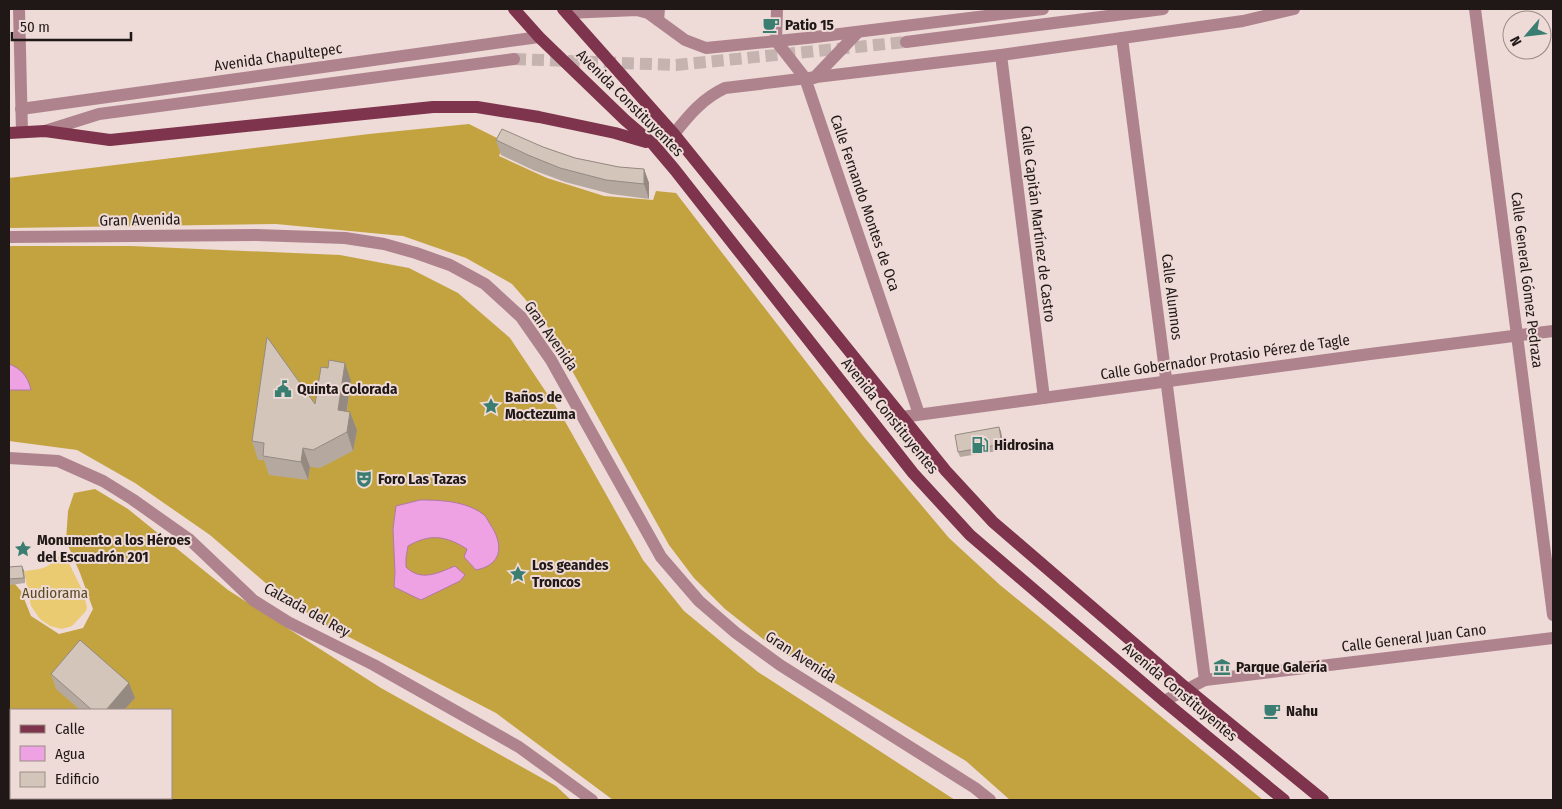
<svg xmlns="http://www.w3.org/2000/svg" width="1562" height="809" font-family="'Fira Sans Condensed',sans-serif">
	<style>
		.green { fill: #eacb71 }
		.forest { fill: #c3a340 }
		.water { fill: #eea2e3; stroke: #b079a6 }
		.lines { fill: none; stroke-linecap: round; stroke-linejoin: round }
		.tertiary-tunnel { stroke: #c5b3b0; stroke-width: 12; stroke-dasharray: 12 6; stroke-linecap: butt }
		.pedestrian { stroke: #ae838e; stroke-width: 12 }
		.minor { stroke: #ae838e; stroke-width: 12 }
		.tertiary { stroke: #ae838e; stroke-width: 12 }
		.primary { stroke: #7d344c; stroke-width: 12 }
		.wall { fill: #b5a99f }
		.shaded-wall { fill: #948a82 }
		.building { fill: #d3c5b9; stroke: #948a82 }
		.labels { text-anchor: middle; stroke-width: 4; stroke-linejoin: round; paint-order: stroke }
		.poi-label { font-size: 15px; font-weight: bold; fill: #1f1817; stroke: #eedad6; text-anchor: start }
		.street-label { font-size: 15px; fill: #1f1817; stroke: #eedad6 }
		.park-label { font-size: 15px; fill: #594c23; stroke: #eedad6 }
	</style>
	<rect width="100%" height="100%" fill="#eedad6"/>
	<!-- green -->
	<path class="green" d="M60,555h6l1,4 16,33 4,15 -1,4 -14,15 -10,3 -12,-3 -10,-7 -9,-13 -7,-35c18,-2 24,-2 36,-16z"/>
	<!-- forest -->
	<g class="forest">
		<polygon points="469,124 505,142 499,156 547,178 604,196 653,200 656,191 676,193 864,437 949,538 1000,585 1263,800 1010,800 966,761 768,643 725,609 694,578 669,545 545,322 512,284 466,258 403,236 276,224 9,228 9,178 369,134"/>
		<polygon points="9,246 131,246 340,255 409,268 458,293 510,338 562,416 643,560 684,611 758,672 955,800 613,800 496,713 320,622 268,585 210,535 135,483 77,450 9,441"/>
		<polygon points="95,489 128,509 228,590 381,688 556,786 571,800 57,800 58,798 171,798 171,710 11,710 11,756 9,758 9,577 21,591 31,616 59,634 83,628 93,609 80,573 66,541 68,511 74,493"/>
	</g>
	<!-- water -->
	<g class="water">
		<path d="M9,364c13,5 19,13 22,26h-22z"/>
		<path d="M420,500c21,0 45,1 63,14 4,3 6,9 9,13 12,20 9,38 -16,43l-12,-13 3,-8c-21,-13 -36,-16 -59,-3l-2,12v9c15,15 32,6 49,-1l10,9 -5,6 -39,19 -27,-13 1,-14 -2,-44 3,-23z"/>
	</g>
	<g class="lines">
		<!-- tertiary-tunnel -->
		<polyline class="tertiary-tunnel" points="514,59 676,65 906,42"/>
		<!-- pedestrian -->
		<g class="pedestrian">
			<polyline points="9,237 256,235 345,238 384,244 416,253 450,265 485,284 521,317 551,360 661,557 699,601 736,633 780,665 975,788 990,800"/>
			<polyline points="9,458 58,461 103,481 132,499 190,540 253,600 288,622 374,665 519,747 592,800"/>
		</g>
		<!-- minor -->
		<g class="minor">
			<polyline points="19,9 22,132"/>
			<polyline points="777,9 776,41 805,78 919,414"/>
			<polyline points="1475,9 1553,615"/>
			<polyline points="658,20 659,9"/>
			<polyline points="1122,38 1205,680"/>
			<polyline points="1001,55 1044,398"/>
			<polyline points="21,109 539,37"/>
			<polyline points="902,417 1370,354 1553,331"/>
			<polyline points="1164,701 1205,680 1553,638"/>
		</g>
		<!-- tertiary -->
		<g class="tertiary">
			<polyline points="567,13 637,10 648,13 685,40 706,48 807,38 1043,9"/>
			<polyline points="906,42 1163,9"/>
			<polyline points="814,78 858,32"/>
			<polyline points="45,131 99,114 514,59"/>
			<path d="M674,134c15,-19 29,-36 51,-46l276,-33 242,-34 51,-12"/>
		</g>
		<!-- primary -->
		<g class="primary">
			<polyline points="514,9 539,37 625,120 653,144 675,170 913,473 970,535 1164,701 1284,800"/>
			<polyline points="563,9 674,134 946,471 993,522 1186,688 1323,800"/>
			<polyline points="9,133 45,131 110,140 433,107 477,107 539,117 615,133 646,142"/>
		</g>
	</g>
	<!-- wall -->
	<g class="wall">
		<polygon points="496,140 543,147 575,158 619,167 644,169 649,183 649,199 611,194 565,182 533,170 501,155"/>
		<polygon points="351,381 347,411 350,412 357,430 353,451 320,468 310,467 308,480 269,475 264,460 258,460 252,441"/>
		<polygon points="999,427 1001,432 1004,450 960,457 958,452"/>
		<polygon points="22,566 24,571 25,583 10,585 9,581 9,567"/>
		<polygon points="51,674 135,698 124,710 80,710 56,689"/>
	</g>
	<!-- shaded-wall -->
	<g class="shaded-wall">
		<polygon points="644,169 649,183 649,199 644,184"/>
		<polygon points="345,363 351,381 344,428 338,410"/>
		<polygon points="350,412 357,430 353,451 347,432"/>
		<polygon points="999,427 1001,432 1004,450 1002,444"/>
		<polygon points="303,448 310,467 308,480 301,462"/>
		<polygon points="22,566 24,571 25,583 24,578"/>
		<polygon points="129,683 135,698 124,710 106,710"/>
		<polygon points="22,798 47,798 45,800 20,800"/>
	</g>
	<!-- building -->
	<g class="building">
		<polygon points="502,129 543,147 575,158 619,167 644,169 644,184 606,180 560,168 528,155 496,140"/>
		<polygon points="267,337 315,404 321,367 328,368 329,360 345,363 338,410 350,412 347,432 313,450 303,448 301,462 263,456 264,443 252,441"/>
		<polygon points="999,427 1002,444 958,452 955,435"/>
		<polygon points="22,566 24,578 9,579 9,567"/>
		<polygon points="80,640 129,683 106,710 92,710 51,674"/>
		<polygon points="11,741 11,798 22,798 20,800 9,800 9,743"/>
	</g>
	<!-- icons -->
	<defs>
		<g id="cafe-bare" transform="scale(1.35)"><path d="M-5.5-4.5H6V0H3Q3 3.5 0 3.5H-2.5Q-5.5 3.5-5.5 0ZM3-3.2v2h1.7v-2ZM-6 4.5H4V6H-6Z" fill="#3a7e72" stroke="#eedad6" stroke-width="2.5" paint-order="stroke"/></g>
		<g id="civic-bare" transform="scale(1.35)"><path d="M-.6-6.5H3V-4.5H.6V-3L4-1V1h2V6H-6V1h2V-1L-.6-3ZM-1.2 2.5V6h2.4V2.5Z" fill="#3a7e72" stroke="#eedad6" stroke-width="2.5" paint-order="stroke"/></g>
		<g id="sight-bare" transform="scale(1.35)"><path d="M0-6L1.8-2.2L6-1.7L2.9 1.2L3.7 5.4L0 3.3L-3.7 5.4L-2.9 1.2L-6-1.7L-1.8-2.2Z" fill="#3a7e72" stroke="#eedad6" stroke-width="2.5" paint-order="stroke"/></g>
		<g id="fuel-bare" transform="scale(1.35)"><path d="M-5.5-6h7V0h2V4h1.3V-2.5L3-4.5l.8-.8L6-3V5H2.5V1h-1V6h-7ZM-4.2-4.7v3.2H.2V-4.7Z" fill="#3a7e72" stroke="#eedad6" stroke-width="2.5" paint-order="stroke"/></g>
		<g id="theatre-bare" transform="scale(1.35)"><path d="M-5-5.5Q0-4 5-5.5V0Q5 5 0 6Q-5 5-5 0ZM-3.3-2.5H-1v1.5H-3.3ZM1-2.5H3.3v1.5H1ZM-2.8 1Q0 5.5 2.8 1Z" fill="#3a7e72" stroke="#eedad6" stroke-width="2.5" paint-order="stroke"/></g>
		<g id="museum-bare" transform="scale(1.35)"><path d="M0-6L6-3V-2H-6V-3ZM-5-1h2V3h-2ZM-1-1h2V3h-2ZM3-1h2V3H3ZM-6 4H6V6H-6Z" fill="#3a7e72" stroke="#eedad6" stroke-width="2.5" paint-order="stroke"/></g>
	</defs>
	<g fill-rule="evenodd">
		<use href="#cafe-bare" x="771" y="25"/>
		<use href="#civic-bare" x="283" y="389"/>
		<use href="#sight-bare" x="491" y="406"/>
		<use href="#fuel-bare" x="980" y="445"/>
		<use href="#theatre-bare" x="364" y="479"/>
		<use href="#sight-bare" x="23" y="549"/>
		<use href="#sight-bare" x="518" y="574"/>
		<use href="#museum-bare" x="1222" y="667"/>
		<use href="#cafe-bare" x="1272" y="711"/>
	</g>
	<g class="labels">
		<!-- poi labels -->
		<g class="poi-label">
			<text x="785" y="30">Patio 15</text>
			<text x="297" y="394">Quinta Colorada</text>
			<text x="505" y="402">Baños de<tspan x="505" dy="17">Moctezuma</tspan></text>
			<text x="994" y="450">Hidrosina</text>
			<text x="378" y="484">Foro Las Tazas</text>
			<text x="37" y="545">Monumento a los Héroes<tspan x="37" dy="17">del Escuadrón 201</tspan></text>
			<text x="532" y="570">Los geandes<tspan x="532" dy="17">Troncos</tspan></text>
			<text x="1236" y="672">Parque Galería</text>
			<text x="1286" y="716">Nahu</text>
		</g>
		<!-- street labels -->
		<g class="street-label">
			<text transform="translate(278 57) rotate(-8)" y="5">Avenida Chapultepec</text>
			<text transform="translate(630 103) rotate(45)" y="5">Avenida Constituyentes</text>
			<text transform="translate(865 203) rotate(71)" y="5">Calle Fernando Montes de Oca</text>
			<text transform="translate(140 220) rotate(-1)" y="5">Gran Avenida</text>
			<text transform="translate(1038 224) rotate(83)" y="5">Calle Capitán Martínez de Castro</text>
			<text transform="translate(1527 280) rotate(83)" y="5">Calle General Gómez Pedraza</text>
			<text transform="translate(1172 297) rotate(83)" y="5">Calle Alumnos</text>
			<text transform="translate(551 336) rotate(55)" y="5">Gran Avenida</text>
			<text transform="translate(1225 357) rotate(-8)" y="5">Calle Gobernador Protasio Pérez de Tagle</text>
			<text transform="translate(890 416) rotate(51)" y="5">Avenida Constituyentes</text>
			<text transform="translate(307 610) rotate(29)" y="5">Calzada del Rey</text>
			<text transform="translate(1414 638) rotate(-7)" y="5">Calle General Juan Cano</text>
			<text transform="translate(801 657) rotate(33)" y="5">Gran Avenida</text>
			<text transform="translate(1180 692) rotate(40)" y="5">Avenida Constituyentes</text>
		</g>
		<!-- park labels -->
		<g class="park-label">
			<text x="55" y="598">Audiorama</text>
		</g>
	</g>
	<!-- border -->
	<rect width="1562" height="809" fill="none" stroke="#1f1817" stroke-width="20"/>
	<!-- legend -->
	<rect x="10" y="709" width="162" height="90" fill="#eedad6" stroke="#9b8c8a"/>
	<rect x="20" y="725" width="25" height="8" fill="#7d344c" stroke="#9b8c8a"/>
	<text x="55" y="734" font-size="15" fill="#1f1817">Calle</text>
	<rect x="20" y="746" width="25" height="15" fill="#eea2e3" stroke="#9b8c8a"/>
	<text x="55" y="759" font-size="15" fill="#1f1817">Agua</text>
	<rect x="20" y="772" width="25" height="15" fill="#d3c5b9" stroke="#9b8c8a"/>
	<text x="55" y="784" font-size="15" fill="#1f1817">Edificio</text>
	<!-- north arrow -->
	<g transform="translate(1527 35) rotate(242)"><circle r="24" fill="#eedad6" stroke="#9b8c8a"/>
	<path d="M0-4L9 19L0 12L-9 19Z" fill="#3a7e72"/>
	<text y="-8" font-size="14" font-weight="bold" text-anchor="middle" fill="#1f1817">N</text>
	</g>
	<!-- scale -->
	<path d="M12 32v8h119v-8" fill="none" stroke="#1f1817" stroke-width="2.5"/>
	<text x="20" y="32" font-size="15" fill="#1f1817" stroke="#eedad6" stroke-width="4" paint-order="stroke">50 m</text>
</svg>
